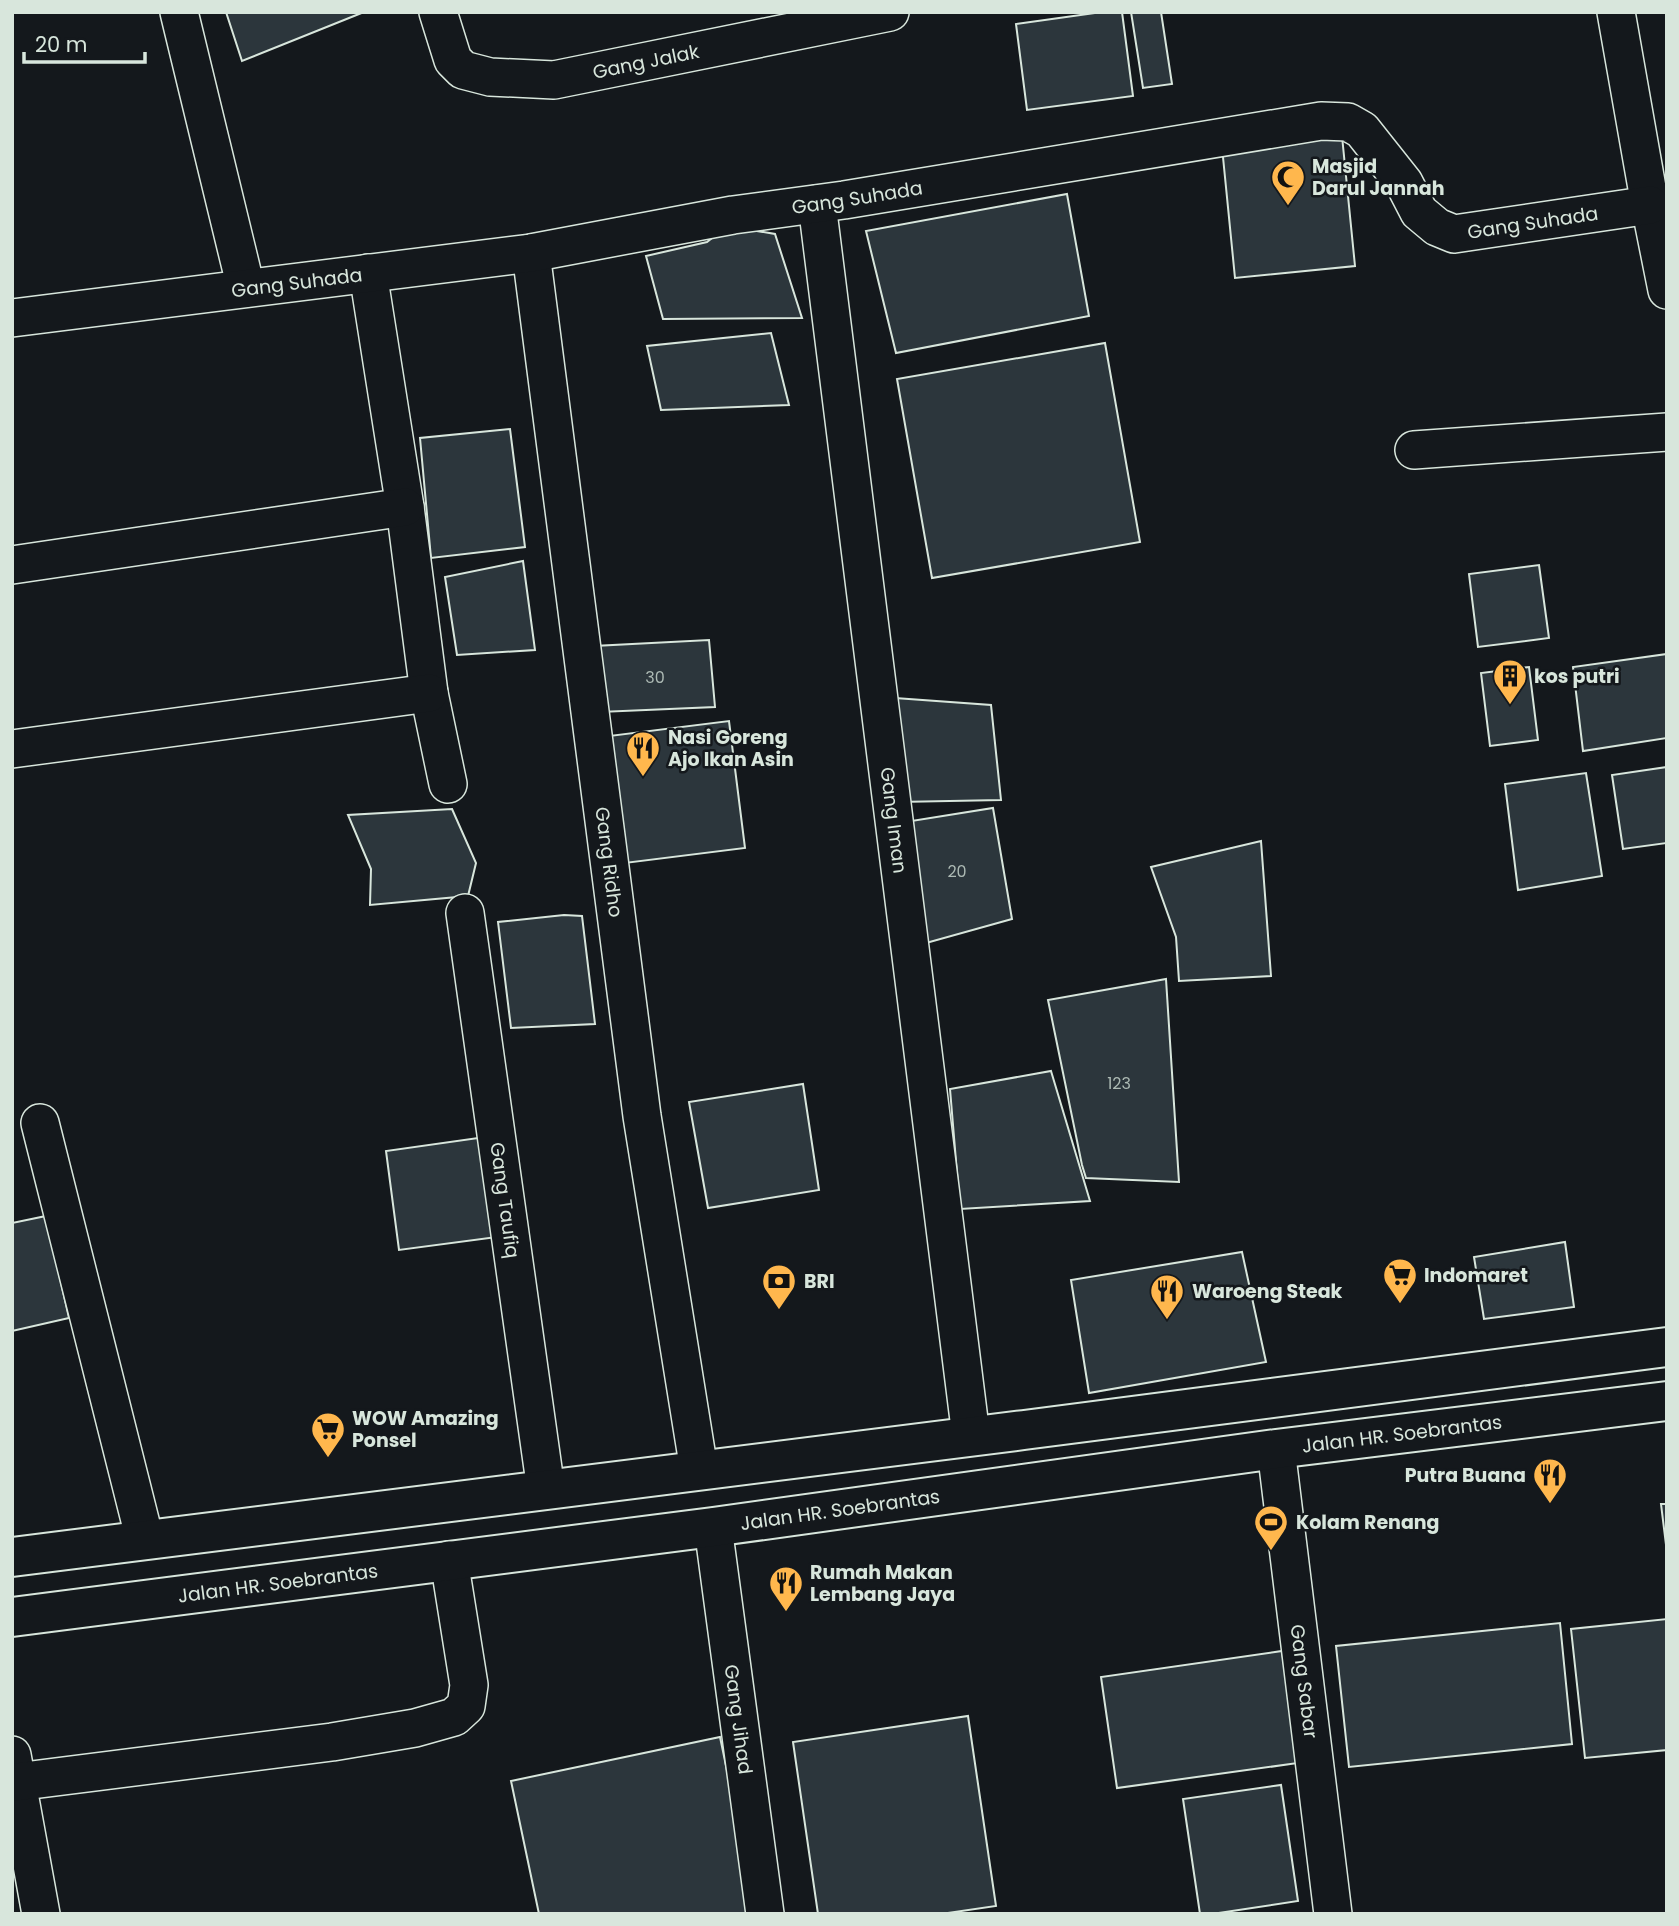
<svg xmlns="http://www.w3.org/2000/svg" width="1679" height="1926" font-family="Poppins,sans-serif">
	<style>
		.building { fill: #2c363c; stroke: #d8e6dc; stroke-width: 2 }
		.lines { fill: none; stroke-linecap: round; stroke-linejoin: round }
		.minor-casing { stroke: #d8e6dc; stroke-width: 40 }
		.primary-casing { stroke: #d8e6dc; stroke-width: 42 }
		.minor { stroke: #14181c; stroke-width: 37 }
		.primary { stroke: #14181c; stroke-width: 38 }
		.labels { text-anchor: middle; stroke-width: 5; stroke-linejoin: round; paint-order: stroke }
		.number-label { font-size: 16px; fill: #adbab4 }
		.street-label { font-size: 19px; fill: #d8e6dc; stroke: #14181c }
		.poi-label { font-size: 19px; font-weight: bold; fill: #d8e6dc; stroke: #14181c; text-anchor: start }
	</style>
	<rect width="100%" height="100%" fill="#14181c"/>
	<!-- building -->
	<g class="building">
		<polygon points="226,12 364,12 242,61"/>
		<polygon points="1102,12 1122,12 1133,96 1027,110 1016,24"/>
		<polygon points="1131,12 1161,12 1172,84 1143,88"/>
		<polygon points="1342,136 1355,266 1235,278 1222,147"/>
		<polygon points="1067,194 1089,316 896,353 866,231"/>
		<polygon points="727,226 775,234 802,318 663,319 646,256 707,242"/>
		<polygon points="771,333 789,405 661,410 647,346"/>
		<polygon points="1105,343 1140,542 932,578 897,379"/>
		<polygon points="510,429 525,547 431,558 420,438"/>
		<polygon points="523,561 535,650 457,655 445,577"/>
		<polygon points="1539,565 1549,638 1478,647 1469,574"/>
		<polygon points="709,640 715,707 600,712 594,646"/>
		<polygon points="1667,654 1667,738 1583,751 1573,667"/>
		<polygon points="1529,667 1538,740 1490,746 1481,673"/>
		<polygon points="895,698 991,705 1001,800 898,802"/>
		<polygon points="729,721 745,848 625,863 609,736"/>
		<polygon points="1667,767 1667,843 1623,849 1612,775"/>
		<polygon points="1586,773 1602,876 1518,890 1505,784"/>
		<polygon points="993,808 1012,919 919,945 905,822"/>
		<polygon points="452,809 476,863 468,896 370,905 371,869 348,815"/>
		<polygon points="1261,841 1271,976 1179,981 1176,937 1151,867"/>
		<polygon points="564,915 582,916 595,1024 511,1028 498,922"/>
		<polygon points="1166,979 1179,1182 1086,1178 1082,1165 1048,1000"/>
		<polygon points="1051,1071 1090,1201 960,1209 950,1089"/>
		<polygon points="803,1084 819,1190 708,1208 689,1102"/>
		<polygon points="513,1133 527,1233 399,1250 386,1151"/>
		<polygon points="46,1216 69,1318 12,1331 12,1223"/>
		<polygon points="1565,1242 1574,1307 1484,1319 1474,1257"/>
		<polygon points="1242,1252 1266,1362 1089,1393 1071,1280"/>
		<polygon points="1661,1504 1667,1504 1667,1553"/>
		<polygon points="1667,1619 1667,1750 1585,1758 1571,1629"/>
		<polygon points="1560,1623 1572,1744 1349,1767 1336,1646"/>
		<polygon points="1282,1651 1298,1763 1117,1788 1101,1677"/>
		<polygon points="968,1716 996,1906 941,1914 818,1914 793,1742"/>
		<polygon points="720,1737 757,1914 539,1914 511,1781"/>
		<polygon points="1281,1785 1298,1901 1212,1914 1200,1914 1183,1799"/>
	</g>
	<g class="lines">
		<!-- minor casing -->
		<g class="minor-casing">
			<g id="minor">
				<polyline points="179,12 246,288"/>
				<path id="s1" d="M438,12l15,48 10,10 27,7 64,3 336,-68"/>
				<polyline points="1616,12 1650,205 1667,290"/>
				<path id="s2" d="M817,204l154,1232"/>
				<path id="s3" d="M531,253l111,863 57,354"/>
				<polyline points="368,273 405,507 429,693 448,784"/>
				<path id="s4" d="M12,318l519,-65 202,-38 111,-15 477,-79 27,1 14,8 42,53 15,29 18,15 17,7 196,-29"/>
				<polyline points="1414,450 1667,432"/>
				<polyline points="12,565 405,507"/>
				<polyline points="12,749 429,693"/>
				<path id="s5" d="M465,913l81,577"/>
				<polyline points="40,1123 145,1540"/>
				<path id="s6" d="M1276,1449l57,465"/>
				<path id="s7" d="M713,1527l52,387"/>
				<polyline points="12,1755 41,1914"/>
				<polyline points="16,1782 332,1742 415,1728 454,1717 466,1706 469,1685 449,1560"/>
			</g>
		</g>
		<!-- primary casing -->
		<g class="primary-casing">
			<g id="primary">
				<polyline points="12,1557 1024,1430 1667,1347"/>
				<path id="s8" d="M12,1617l701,-90 563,-78 391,-48"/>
			</g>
		</g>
		<!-- minor -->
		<use href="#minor" class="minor"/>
		<!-- primary -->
		<use href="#primary" class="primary"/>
	</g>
	<!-- icons -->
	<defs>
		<g id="mosque-pin" transform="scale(1.75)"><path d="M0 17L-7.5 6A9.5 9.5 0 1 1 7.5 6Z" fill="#ffb74d" stroke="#14181c"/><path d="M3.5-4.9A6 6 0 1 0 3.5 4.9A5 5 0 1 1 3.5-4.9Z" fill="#111"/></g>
		<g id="building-pin" transform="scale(1.75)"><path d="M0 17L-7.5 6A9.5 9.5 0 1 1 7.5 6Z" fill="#ffb74d" stroke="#14181c"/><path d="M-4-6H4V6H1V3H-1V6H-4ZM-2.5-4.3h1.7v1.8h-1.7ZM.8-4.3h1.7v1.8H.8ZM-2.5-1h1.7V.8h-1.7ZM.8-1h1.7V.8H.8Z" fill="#111"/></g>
		<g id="restaurant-pin" transform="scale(1.75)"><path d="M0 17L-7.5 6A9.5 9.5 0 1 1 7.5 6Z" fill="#ffb74d" stroke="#14181c"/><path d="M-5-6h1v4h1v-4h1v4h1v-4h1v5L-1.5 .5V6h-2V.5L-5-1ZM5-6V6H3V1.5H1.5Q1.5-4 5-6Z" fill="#111"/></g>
		<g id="supermarket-pin" transform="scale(1.75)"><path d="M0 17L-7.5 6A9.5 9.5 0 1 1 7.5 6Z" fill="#ffb74d" stroke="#14181c"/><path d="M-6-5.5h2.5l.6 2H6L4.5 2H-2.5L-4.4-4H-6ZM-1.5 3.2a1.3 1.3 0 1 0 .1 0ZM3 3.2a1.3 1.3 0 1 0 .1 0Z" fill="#111"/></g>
		<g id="bank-pin" transform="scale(1.75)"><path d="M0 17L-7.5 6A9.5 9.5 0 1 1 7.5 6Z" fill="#ffb74d" stroke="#14181c"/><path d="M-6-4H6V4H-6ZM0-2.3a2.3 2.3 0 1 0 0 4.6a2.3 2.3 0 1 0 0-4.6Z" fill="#111"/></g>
		<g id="stadium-pin" transform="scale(1.75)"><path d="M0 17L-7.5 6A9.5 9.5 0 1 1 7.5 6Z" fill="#ffb74d" stroke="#14181c"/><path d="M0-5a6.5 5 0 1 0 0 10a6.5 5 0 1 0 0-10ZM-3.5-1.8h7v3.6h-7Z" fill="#111"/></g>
	</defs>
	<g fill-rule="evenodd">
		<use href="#mosque-pin" x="1288" y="177"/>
		<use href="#building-pin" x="1510" y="676"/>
		<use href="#restaurant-pin" x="643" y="748"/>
		<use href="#supermarket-pin" x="1400" y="1275"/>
		<use href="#bank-pin" x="779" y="1281"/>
		<use href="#restaurant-pin" x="1167" y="1291"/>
		<use href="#supermarket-pin" x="328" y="1429"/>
		<use href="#restaurant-pin" x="1550" y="1475"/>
		<use href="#stadium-pin" x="1271" y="1522"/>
		<use href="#restaurant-pin" x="786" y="1583"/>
	</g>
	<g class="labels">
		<!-- number labels -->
		<g class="number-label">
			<text x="655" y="683">30</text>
			<text x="957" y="877">20</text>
			<text x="1119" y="1089">123</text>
		</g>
		<!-- street labels -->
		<g class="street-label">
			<text dy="7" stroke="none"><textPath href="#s1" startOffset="250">Gang Jalak</textPath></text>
			<text dy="7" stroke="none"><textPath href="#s4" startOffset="854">Gang Suhada</textPath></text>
			<text dy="7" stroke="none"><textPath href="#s4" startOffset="1589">Gang Suhada</textPath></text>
			<text dy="7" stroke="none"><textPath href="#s4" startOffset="287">Gang Suhada</textPath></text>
			<text dy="7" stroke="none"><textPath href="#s2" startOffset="621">Gang Iman</textPath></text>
			<text dy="7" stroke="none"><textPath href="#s3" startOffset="614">Gang Ridho</textPath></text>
			<text dy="7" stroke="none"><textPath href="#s5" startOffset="290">Gang Taufiq</textPath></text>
			<text dy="7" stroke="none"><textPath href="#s8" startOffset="1402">Jalan HR. Soebrantas</textPath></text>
			<text dy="7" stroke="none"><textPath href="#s8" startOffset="835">Jalan HR. Soebrantas</textPath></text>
			<text dy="7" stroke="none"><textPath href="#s8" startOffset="268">Jalan HR. Soebrantas</textPath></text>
			<text dy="7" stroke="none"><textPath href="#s6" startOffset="234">Gang Sabar</textPath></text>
			<text dy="7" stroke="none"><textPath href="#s7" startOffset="194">Gang Jihad</textPath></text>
		</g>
		<!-- poi labels -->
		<g class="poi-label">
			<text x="1312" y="173">Masjid<tspan x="1312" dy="22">Darul Jannah</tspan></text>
			<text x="1534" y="683">kos putri</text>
			<text x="668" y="744">Nasi Goreng<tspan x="668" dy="22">Ajo Ikan Asin</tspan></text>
			<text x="1424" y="1282">Indomaret</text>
			<text x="804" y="1288">BRI</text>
			<text x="1192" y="1298">Waroeng Steak</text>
			<text x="352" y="1425">WOW Amazing<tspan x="352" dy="22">Ponsel</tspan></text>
			<text x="1526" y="1482" text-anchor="end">Putra Buana</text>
			<text x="1296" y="1529">Kolam Renang</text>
			<text x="810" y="1579">Rumah Makan<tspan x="810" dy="22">Lembang Jaya</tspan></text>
		</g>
	</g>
	<!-- border -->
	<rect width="1679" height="1926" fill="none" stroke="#d8e6dc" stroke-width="28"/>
	<!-- scale -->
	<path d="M24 52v10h121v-10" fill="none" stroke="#d8e6dc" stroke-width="3.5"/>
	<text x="35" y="52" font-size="21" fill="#d8e6dc" stroke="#14181c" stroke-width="5" paint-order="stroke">20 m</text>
</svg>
